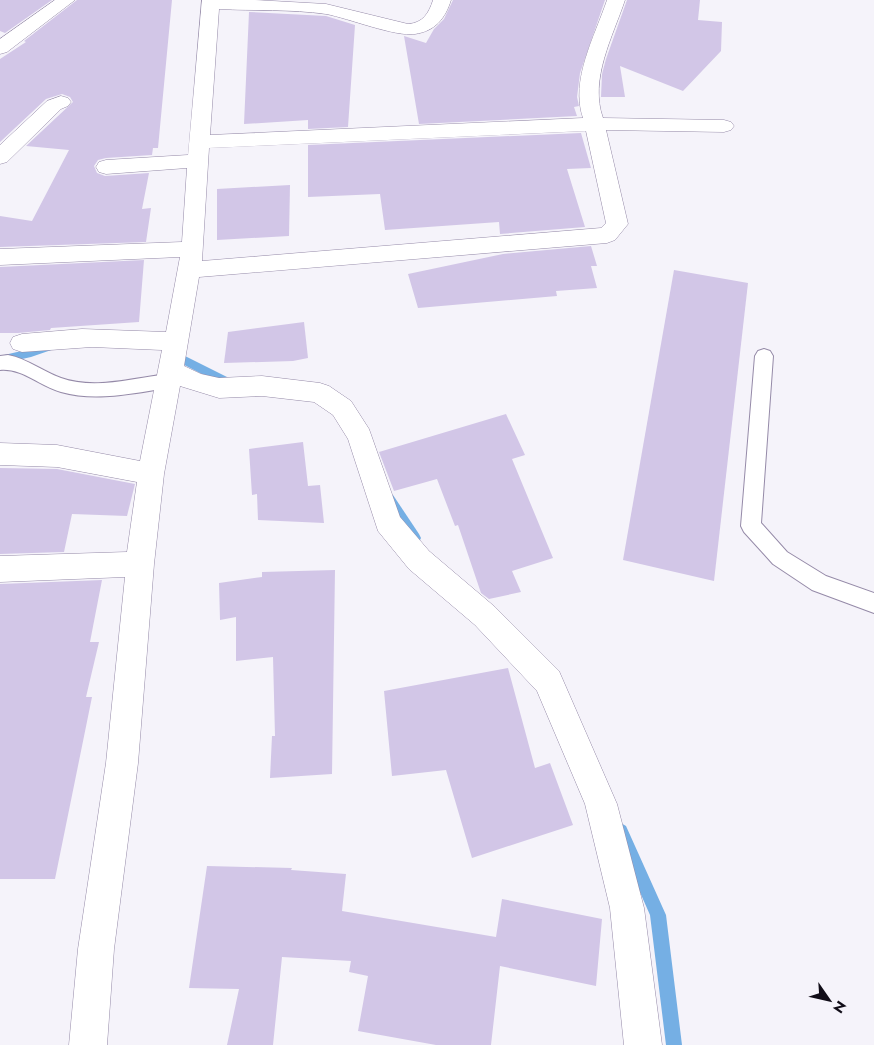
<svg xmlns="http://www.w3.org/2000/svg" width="874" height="1045" font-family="Jost,sans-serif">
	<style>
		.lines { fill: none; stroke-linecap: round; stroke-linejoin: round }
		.stream { fill: #75afe4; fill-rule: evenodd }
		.building { fill: #d2c6e7 }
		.lane-casing { stroke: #958aa8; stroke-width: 2 }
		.street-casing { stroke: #958aa8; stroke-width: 1 }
		.lane { fill: #fff; fill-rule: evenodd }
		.street { fill: #fff; fill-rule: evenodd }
	</style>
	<rect width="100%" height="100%" fill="#f5f3fa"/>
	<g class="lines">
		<!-- stream -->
		<g class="stream">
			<polygon points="53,341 57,342 58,345 57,348 31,357 0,364 0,356 30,349"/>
			<polygon points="171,349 227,377 238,378 240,381 234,385 221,384 167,356 165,353 167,350"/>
			<polygon points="389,494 393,495 419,534 421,538 419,542 415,543 411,542 385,503 383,499 385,495"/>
			<polygon points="621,823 626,826 666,915 682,1045 666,1045 650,915 613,831 616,826"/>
		</g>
	</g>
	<!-- building -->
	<g class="building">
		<polygon points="0,0 52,0 5,33 0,31"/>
		<polygon points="77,0 172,0 158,148 153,148 152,155 106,158 98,160 94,166 97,173 105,176 149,173 142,209 151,208 146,242 0,247 0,216 32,221 69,150 26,146 73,102 70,97 62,94 46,99 0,142 0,59 26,42 24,41"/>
		<polygon points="453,0 605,0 580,73 577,97 579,106 574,107 577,116 419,124 404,36 426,43 434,29 444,19"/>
		<polygon points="627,0 700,0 698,20 722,22 721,51 683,91 620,66 625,97 601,97 602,74 606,59"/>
		<polygon points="249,12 326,16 355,25 348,127 308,129 308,120 244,124"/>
		<polygon points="581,133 591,168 567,169 585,227 500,234 499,222 385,230 380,194 308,197 308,145"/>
		<polygon points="290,185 289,236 217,240 217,189"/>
		<polygon points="591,246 597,266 591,266 597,288 556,291 557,296 418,308 408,274 503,254"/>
		<polygon points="144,260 139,322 51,328 50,330 18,333 0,333 0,267"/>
		<polygon points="674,270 748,283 714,581 623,560"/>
		<polygon points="304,322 308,358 293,361 224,363 228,332"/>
		<polygon points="506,414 525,455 512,459 553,558 512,571 521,592 489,599 481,593 458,525 455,526 437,479 394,491 379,452"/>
		<polygon points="303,442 308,486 320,485 324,523 258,520 257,494 252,495 249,449"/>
		<polygon points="0,468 57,469 135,484 127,516 72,514 64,552 0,554"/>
		<polygon points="335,570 332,774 270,778 272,736 275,736 273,657 236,661 236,617 220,620 219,583 262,577 262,572"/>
		<polygon points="102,580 90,642 99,642 86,697 92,697 55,879 0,879 0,584"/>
		<polygon points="508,668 535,768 550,763 573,825 472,858 446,770 392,776 384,691"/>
		<polygon points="207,866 292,868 291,870 346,874 342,911 496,937 502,899 602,919 596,986 500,966 491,1045 436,1045 358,1031 368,976 349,972 351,961 282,957 273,1045 227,1045 239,989 189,988"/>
	</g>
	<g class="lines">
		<!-- lane casing -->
		<g class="lane-casing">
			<g id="lane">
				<polygon points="764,349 770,351 773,356 761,523 787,552 826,576 874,593 874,613 812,590 773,564 744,532 741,526 755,356 758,351"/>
				<path d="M8,355c20,4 34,16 53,23 33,12 74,0 107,-4l6,2 3,5 -3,5 -6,2c-35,5 -72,14 -107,4 -22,-6 -38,-24 -61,-22v-14z"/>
			</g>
		</g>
		<!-- street casing -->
		<g class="street-casing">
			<g id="street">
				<polygon points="55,0 75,0 7,52 0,54 0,39"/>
				<path d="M202,0h53l71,4 82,20c15,-1 21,-11 25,-24h18c-6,19 -16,31 -36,34 -20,3 -67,-16 -89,-20 -35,-5 -72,-3 -107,-5l-9,126 373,-17c-13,-38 12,-82 24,-118h18c-12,36 -36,80 -22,118l121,2 7,2 3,4 -3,4 -7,2 -118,-2 22,94 -13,16 -8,3 -408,34 -15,89 17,8 18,4 43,-2 58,7 9,3 22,15 18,28 31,88 29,34 66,56 64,64 58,133 27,104 18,137h-38l-14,-137 -25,-104 -48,-113 -62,-66 -66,-56 -31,-38 -30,-92 -15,-24 -19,-13 -52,-6 -43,2 -39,-12 -16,88 -10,90 -16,199 -24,186 -7,96h-38l9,-96 28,-186 19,-186 -125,5v-26l127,-4 10,-70 -80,-15 -57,-2v-22l57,2 83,16 22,-111 -70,-3 -70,5 -9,-3 -3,-6 3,-6 9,-3 60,-5 84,3 14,-75 -180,8v-16l182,-7 5,-74 -81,6 -7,-2 -3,-5 3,-5 7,-2 82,-5zM586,131l20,92 -5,5 -399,33 7,-113z"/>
				<polygon points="61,96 68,98 71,102 68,106 61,109 7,162 0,164 0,145 47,101"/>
			</g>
		</g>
		<!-- lane -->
		<use href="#lane" class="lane"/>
		<!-- street -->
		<use href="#street" class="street"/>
	</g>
	<!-- north arrow -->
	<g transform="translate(829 1000) rotate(124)" stroke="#f5f3fa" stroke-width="4" paint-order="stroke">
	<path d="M0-4L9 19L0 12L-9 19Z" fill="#100c17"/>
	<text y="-8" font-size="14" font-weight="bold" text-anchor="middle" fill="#100c17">N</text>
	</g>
</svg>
